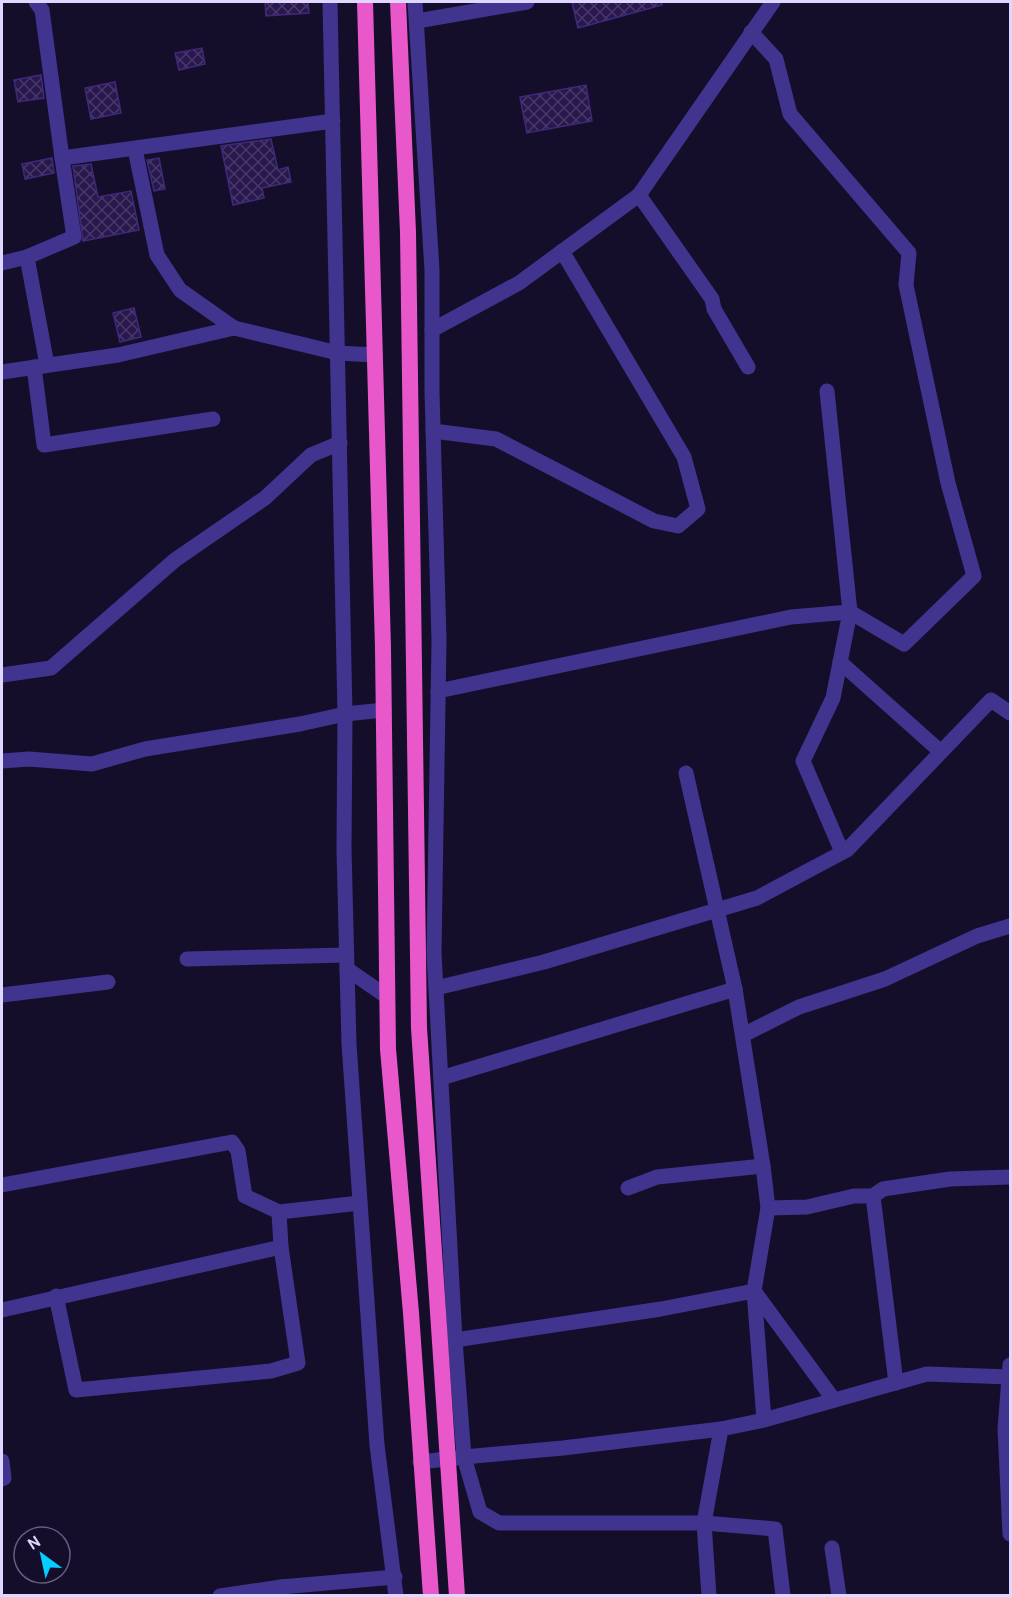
<svg xmlns="http://www.w3.org/2000/svg" width="1012" height="1597" font-family="Cabin,sans-serif">
	<style>
		.building { fill: url(#building-cross-hatch); stroke: #40287b; stroke-width: 1.5 }
		.lines { fill: none; stroke-linecap: round; stroke-linejoin: round }
		.minor { stroke: #40348e; stroke-width: 15 }
		.tertiary { stroke: #40348e; stroke-width: 15 }
		.trunk { stroke: #e858ca; stroke-width: 16 }
	</style>
	<defs>
		<pattern id="building-cross-hatch" width="8" height="8" patternUnits="userSpaceOnUse" patternTransform="scale(1.5)"><rect width="8" height="8" fill="#28184d"/><path d="M0 0l8 8M0 8l8-8" fill="none" stroke="#473968"/></pattern>
	</defs>
	<rect width="100%" height="100%" fill="#150e2a"/>
	<!-- building -->
	<g class="building">
		<polygon points="265,2 308,2 309,13 266,16"/>
		<polygon points="572,2 662,2 662,5 578,28"/>
		<polygon points="202,48 205,64 179,70 175,53"/>
		<polygon points="41,75 44,98 18,102 14,80"/>
		<polygon points="115,82 121,113 91,119 85,88"/>
		<polygon points="586,85 592,121 527,133 520,97"/>
		<polygon points="271,139 278,170 288,167 291,182 262,188 264,198 233,205 221,146"/>
		<polygon points="52,158 54,173 25,179 22,164"/>
		<polygon points="159,158 165,189 154,191 147,160"/>
		<polygon points="91,164 98,197 131,191 139,230 83,241 73,166"/>
		<polygon points="134,308 141,337 120,342 113,313"/>
	</g>
	<g class="lines">
		<!-- minor -->
		<g class="minor">
			<polyline points="36,2 42,10 62,158"/>
			<polyline points="417,21 527,2"/>
			<polyline points="135,149 157,255 180,290 234,328"/>
			<polyline points="639,195 712,299 714,309 748,367"/>
			<polyline points="2,263 27,257"/>
			<polyline points="432,330 519,283 639,195 773,2"/>
			<polyline points="47,365 27,257 74,237 62,158 333,121"/>
			<polyline points="34,367 44,445 213,419"/>
			<polyline points="2,372 118,355 234,328 338,353 375,355"/>
			<polyline points="827,391 850,612 833,698 803,761 842,852"/>
			<polyline points="433,431 496,439 654,521 678,526 698,509 684,457 562,251"/>
			<polyline points="840,662 941,752"/>
			<polyline points="2,675 51,668 175,560 265,498 311,455 340,443"/>
			<polyline points="438,691 791,617 850,612 904,644 974,576 948,483 906,285 909,253 790,114 776,59 751,32"/>
			<polyline points="2,761 29,759 92,764 145,749 300,724 345,714 384,710"/>
			<polyline points="686,773 735,989 763,1166 768,1208 754,1291 764,1420"/>
			<polyline points="187,959 346,955"/>
			<polyline points="347,969 349,1044 377,1445 396,1596"/>
			<polyline points="436,988 544,962 757,898 847,850 991,700 1010,713"/>
			<polyline points="2,995 108,982"/>
			<polyline points="743,1035 799,1007 885,979 977,936 1010,926"/>
			<polyline points="441,1078 735,989"/>
			<polyline points="2,1185 232,1142 238,1151 245,1196 279,1212 360,1203"/>
			<polyline points="628,1188 657,1177 763,1166"/>
			<polyline points="873,1196 896,1383"/>
			<polyline points="768,1208 807,1207 854,1196 873,1196 883,1189 950,1179 1010,1177"/>
			<polyline points="56,1296 76,1390 271,1371 298,1363 281,1247 279,1212"/>
			<polyline points="2,1310 281,1247"/>
			<polyline points="455,1340 661,1309 754,1291 834,1400"/>
			<polyline points="1010,1365 1005,1429 1010,1534"/>
			<polyline points="721,1429 764,1420 927,1374 1010,1377"/>
			<polyline points="2,1461 4,1478 2,1479"/>
			<polyline points="832,1548 839,1596"/>
			<polyline points="220,1596 281,1587"/>
			<polyline points="282,1596 281,1587 395,1577"/>
			<polyline points="709,1596 704,1523 721,1429 563,1448 464,1457 480,1512 499,1523 704,1523 775,1529 783,1596"/>
		</g>
		<!-- tertiary -->
		<g class="tertiary">
			<polyline points="330,2 345,714 344,849 347,969 386,996"/>
			<polyline points="415,2 432,270 432,392 439,640 434,953 455,1340 464,1457 420,1462"/>
		</g>
		<!-- trunk -->
		<g class="trunk">
			<polyline points="365,2 383,648 388,1049 411,1313 431,1596"/>
			<polyline points="398,2 408,232 419,1028 457,1596"/>
		</g>
	</g>
	<!-- border -->
	<rect width="1012" height="1597" fill="none" stroke="#dfd7ff" stroke-width="6"/>
	<!-- north arrow -->
	<g transform="translate(42 1555) rotate(327)"><circle r="28" fill="#150e2a" stroke="#665e7f" stroke-width="1.5"/>
	<path d="M0-4.5L10 22L0 15L-10 22Z" fill="#03ceff"/>
	<text y="-9" font-size="16" font-weight="bold" text-anchor="middle" fill="#dfd7ff">N</text>
	</g>
</svg>
